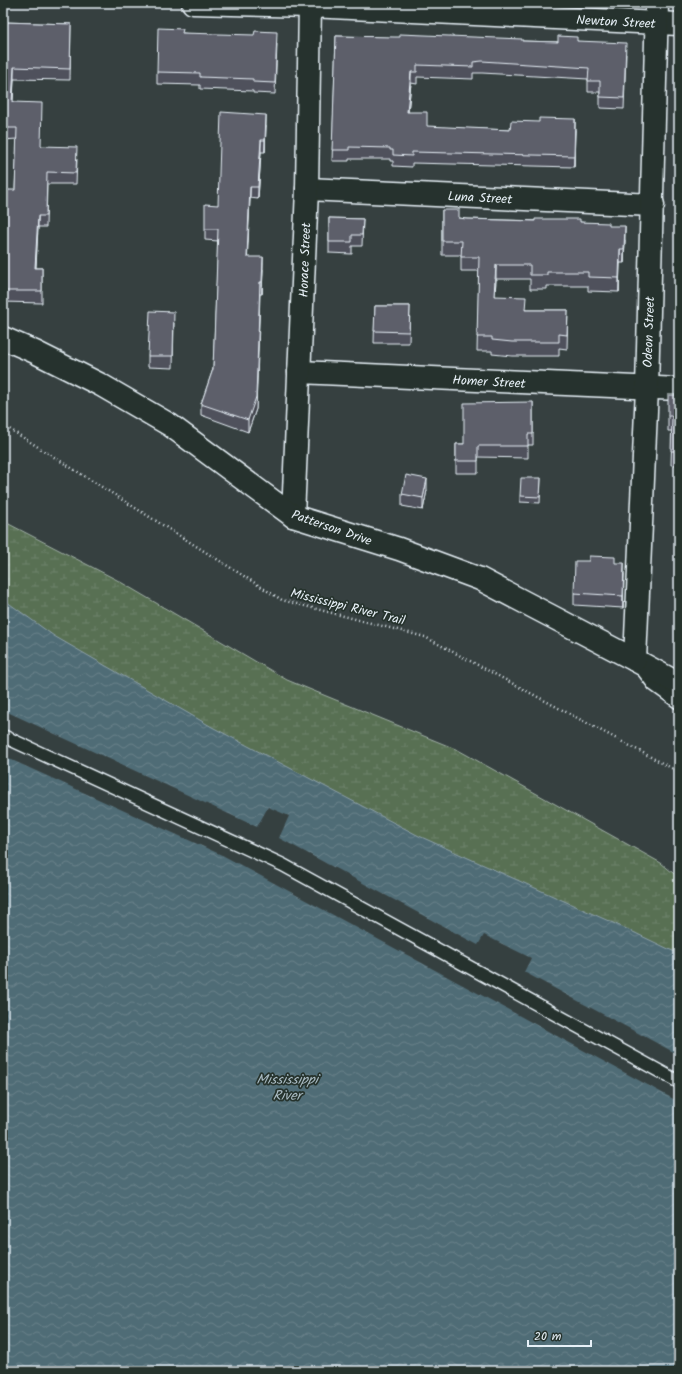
<svg xmlns="http://www.w3.org/2000/svg" width="682" height="1374" font-family="Kalam,sans-serif">
	<style>
		.wetland { fill: url(#wetland-marsh); stroke: #a0b0a6 }
		.water { fill: url(#water-waves); stroke: #8da1aa }
		.pier { fill: #364040 }
		.lines { fill: none; stroke-linecap: round; stroke-linejoin: round }
		.lane-casing { stroke: #e8f1f8; stroke-width: 15 }
		.street-casing { stroke: #e8f1f8; stroke-width: 25 }
		.secondary-casing { stroke: #e8f1f8; stroke-width: 25 }
		.path { stroke: #e8f1f8; stroke-width: 2.5; stroke-dasharray: 1 3; stroke-linecap: butt }
		.lane { stroke: #26332d; stroke-width: 12 }
		.street { stroke: #26332d; stroke-width: 22 }
		.secondary { stroke: #26332d; stroke-width: 22 }
		.wall { fill: #50515c; stroke: #e8f1f8 }
		.shaded-wall { fill: #41424b; stroke: #e8f1f8 }
		.building { fill: #5d5e6b; stroke: #e8f1f8 }
		.labels { text-anchor: middle; stroke-width: 3.5; stroke-linejoin: round; paint-order: stroke }
		.street-label { font-size: 13px; fill: #e8f1f8; stroke: #26332d }
		.water-label { font-size: 14px; font-style: italic; fill: #abbcc4; stroke: #26332d }
	</style>
	<defs>
		<pattern id="wetland-marsh" width="20" height="14" patternUnits="userSpaceOnUse"><rect width="20" height="14" fill="#586f53"/><path d="M1 5h8M5 5V1M11 12h8M15 12V8" fill="none" stroke="#70846c"/></pattern>
		<pattern id="water-waves" width="16" height="10" patternUnits="userSpaceOnUse"><rect width="16" height="10" fill="#506c76"/><path d="M0 5q4-4 8 0t8 0" fill="none" stroke="#69818a"/></pattern>
	</defs>
	<rect width="100%" height="100%" fill="#364040"/>
	<filter id="ink" filterUnits="userSpaceOnUse"><feTurbulence type="fractalNoise" baseFrequency=".025" numOctaves="2"/><feDisplacementMap in="SourceGraphic" scale="8" xChannelSelector="R" yChannelSelector="G"/><feConvolveMatrix kernelMatrix="1 2 1 2 8 2 1 2 1" color-interpolation-filters="sRGB"/></filter>
	<g filter="url(#ink)">
		<!-- wetland -->
		<polygon class="wetland" points="3,521 117,580 287,680 458,750 661,863 679,878 679,991 3,615"/>
		<!-- water -->
		<polygon class="water" points="3,599 54,636 212,727 419,836 631,931 679,954 679,1371 3,1371"/>
		<!-- pier -->
		<polygon class="pier" points="3,710 257,827 268,807 289,816 279,838 478,945 484,935 531,958 524,972 679,1055 679,1102 224,856 3,756"/>
		<g class="lines">
			<!-- lane casing -->
			<g class="lane-casing">
				<g id="lane">
					<polyline points="642,669 654,685 679,703"/>
					<polyline points="3,736 283,865 679,1082"/>
				</g>
			</g>
			<!-- street casing -->
			<g class="street-casing">
				<g id="street">
					<polyline points="193,3 310,6 679,24"/>
					<polyline points="307,189 653,205"/>
					<polyline points="299,372 679,389"/>
					<polyline points="293,516 307,189 310,3"/>
					<polyline points="635,660 679,684"/>
				</g>
			</g>
			<!-- secondary casing -->
			<g class="secondary-casing">
				<polyline id="secondary" points="3,338 35,352 101,385 170,425 293,516 399,549 480,579 635,660 647,388 657,3"/>
			</g>
			<!-- path -->
			<polyline class="path" points="3,425 282,600 425,637 679,772"/>
			<!-- lane -->
			<use href="#lane" class="lane"/>
			<!-- street -->
			<use href="#street" class="street"/>
			<!-- secondary -->
			<use href="#secondary" class="secondary"/>
		</g>
		<!-- wall -->
		<g class="wall">
			<polygon points="3,22 71,24 70,80 14,79 13,102 41,146 77,159 76,184 47,184 46,227 38,227 36,268 42,268 42,303 3,302 3,200 15,190 17,139 3,140"/>
			<polygon points="183,33 277,44 275,94 253,93 253,91 200,89 200,85 157,84 157,72"/>
			<polygon points="336,36 522,41 558,42 577,41 626,54 624,109 600,108 600,92 588,92 588,79 482,73 473,73 473,79 417,77 417,84 411,83 408,112 427,127 510,130 575,130 574,167 412,163 412,167 393,166 393,161 390,161 390,159 349,159 349,161 332,161"/>
			<polygon points="266,126 265,152 261,152 258,199 250,198 247,257 263,269 262,294 260,294 256,409 248,432 201,415 201,404 213,369 218,241 205,240 205,229 218,205"/>
			<polygon points="442,210 459,218 466,219 580,222 609,226 625,240 624,263 620,263 619,292 588,291 588,286 547,286 547,289 530,289 530,279 496,279 495,296 526,310 568,310 567,349 559,348 559,356 512,356 492,354 492,351 477,351 479,271 461,271 461,255 442,255"/>
			<polygon points="329,218 363,219 362,246 352,246 352,254 329,253"/>
			<polygon points="679,246 679,368 677,368"/>
			<polygon points="375,306 410,306 409,343 374,343"/>
			<polygon points="174,323 173,368 148,367 148,356"/>
			<polygon points="679,395 679,465 671,465 672,431 668,431 668,416"/>
			<polygon points="533,402 533,445 528,445 528,458 478,457 478,473 456,473 456,444 464,444"/>
			<polygon points="541,478 540,503 520,502 520,496"/>
			<polygon points="427,490 423,510 402,506 402,494"/>
			<polygon points="679,549 679,588 677,588 677,577"/>
			<polygon points="615,563 624,574 623,608 574,605 574,593"/>
		</g>
		<!-- shaded-wall -->
		<g class="shaded-wall">
			<polygon points="14,67 14,79 12,114 12,102"/>
			<polygon points="411,72 411,83 407,123 407,112"/>
			<polygon points="266,115 266,126 265,152 265,140"/>
			<polygon points="575,119 575,130 574,167 574,156"/>
			<polygon points="261,140 261,152 258,199 258,187"/>
			<polygon points="250,187 250,198 247,268 247,257"/>
			<polygon points="38,216 38,227 35,279 35,268"/>
			<polygon points="625,226 625,240 624,263 624,249"/>
			<polygon points="620,249 620,263 619,292 619,278"/>
			<polygon points="263,257 263,269 262,294 262,282"/>
			<polygon points="496,265 496,279 494,310 494,296"/>
			<polygon points="260,282 256,409 248,432 248,420"/>
			<polygon points="427,479 427,490 423,510 423,498"/>
			<polygon points="624,563 624,574 623,608 623,596"/>
		</g>
		<!-- building -->
		<g class="building">
			<polygon points="3,22 71,24 70,69 14,67 12,102 42,103 41,146 77,147 76,173 47,172 46,216 38,216 35,268 42,268 42,291 3,291 3,190 15,190 17,128 3,128"/>
			<polygon points="158,28 183,29 182,33 254,35 255,31 277,32 275,83 253,82 253,79 200,77 200,73 157,72"/>
			<polygon points="400,34 522,39 522,41 558,42 558,36 577,37 577,41 626,43 624,98 600,97 600,81 588,81 589,68 482,61 473,62 473,67 417,65 417,72 411,72 407,112 427,112 427,126 510,130 511,121 539,122 539,118 575,119 574,156 412,152 412,156 393,155 393,150 390,150 390,148 349,147 349,150 332,150 336,36 395,37 400,37"/>
			<polygon points="221,112 266,115 265,140 261,140 258,187 250,187 247,257 263,257 262,282 260,282 256,397 248,420 201,404 213,369 218,229 205,229 205,204 218,205"/>
			<polygon points="442,210 459,210 459,218 466,219 535,221 535,219 580,219 580,222 609,223 609,226 625,226 624,249 620,249 619,278 588,277 588,272 547,272 547,275 530,275 530,265 496,265 494,296 526,297 525,310 568,310 567,335 559,334 559,342 512,342 492,340 492,337 477,337 479,257 461,257 462,241 442,241"/>
			<polygon points="329,218 363,219 362,235 352,235 352,242 329,242"/>
			<polygon points="679,246 679,352 677,352"/>
			<polygon points="375,306 410,306 409,332 374,331"/>
			<polygon points="150,311 174,312 173,356 148,356"/>
			<polygon points="668,395 679,395 679,451 671,451 672,416 668,416"/>
			<polygon points="533,402 533,434 528,434 528,446 478,446 478,461 456,461 456,444 464,444 464,403"/>
			<polygon points="406,475 427,479 423,498 402,494"/>
			<polygon points="521,478 541,478 540,497 520,496"/>
			<polygon points="678,549 679,549 679,577 677,577"/>
			<polygon points="589,556 615,557 615,563 624,563 623,596 574,593 575,561 589,561"/>
		</g>
	</g>
	<g class="labels">
		<!-- street labels -->
		<g class="street-label">
			<text transform="translate(616 21) rotate(3)" y="5">Newton Street</text>
			<text transform="translate(480 197) rotate(3)" y="5">Luna Street</text>
			<text transform="translate(304 260) rotate(-88)" y="5">Horace Street</text>
			<text transform="translate(648 332) rotate(-88)" y="5">Odeon Street</text>
			<text transform="translate(489 381) rotate(3)" y="5">Homer Street</text>
			<text transform="translate(332 527) rotate(19)" y="5">Patterson Drive</text>
			<text transform="translate(348 606) rotate(14)" y="5">Mississippi River Trail</text>
		</g>
		<!-- water labels -->
		<g class="water-label">
			<text x="287" y="1084">Mississippi<tspan x="287" dy="16">River</tspan></text>
		</g>
	</g>
	<!-- margin -->
	<rect width="682" height="1374" fill="none" stroke="#26332d" stroke-width="16"/>
	<rect x="8" y="8" width="666" height="1358" fill="none" stroke="#e8f1f8" stroke-width="1.5" filter="url(#ink)"/>
	<!-- scale -->
	<path d="M528 1340v6h63v-6" fill="none" stroke="#e8f1f8" stroke-width="2"/>
	<text x="534" y="1340" font-size="12" fill="#e8f1f8" stroke="#26332d" stroke-width="3" paint-order="stroke">20 m</text>
</svg>
